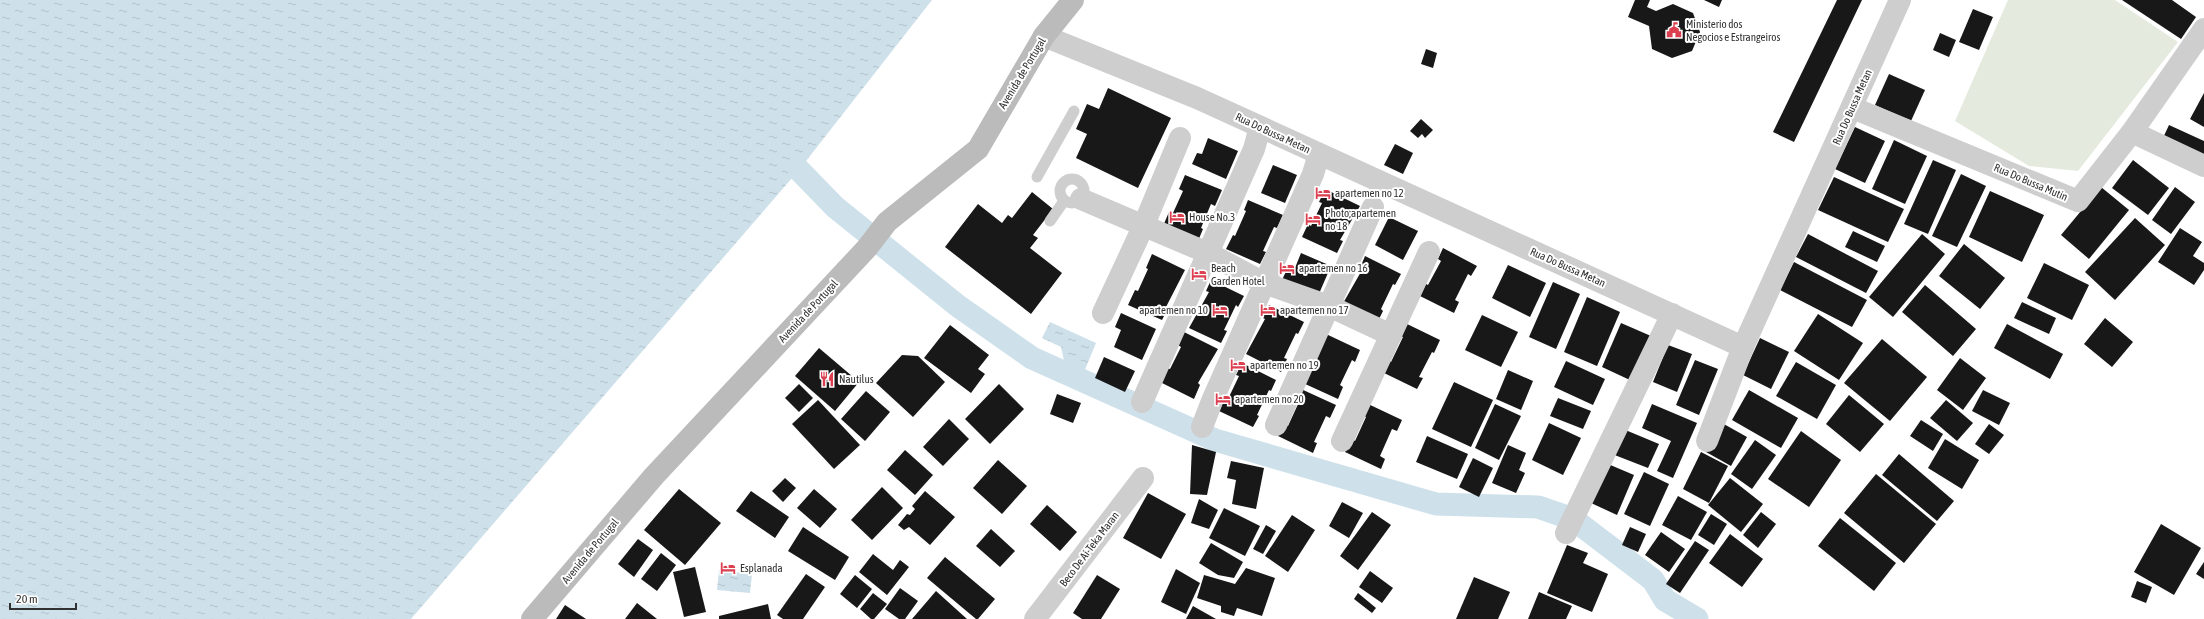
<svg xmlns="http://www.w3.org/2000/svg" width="2204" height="619" font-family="'Asap Condensed',sans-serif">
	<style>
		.green { fill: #e4eadd }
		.water { fill: url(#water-ripples) }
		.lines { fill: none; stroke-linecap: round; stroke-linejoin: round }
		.canal { stroke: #cee1eb; stroke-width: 23 }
		.building { fill: #181818 }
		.service { stroke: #cecece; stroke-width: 11 }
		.minor { stroke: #cecece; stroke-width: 22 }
		.secondary { stroke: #bbb; stroke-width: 22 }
		.labels { text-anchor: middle; stroke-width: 4; stroke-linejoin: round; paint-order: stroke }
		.poi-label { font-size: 11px; fill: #313131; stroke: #fff; text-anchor: start }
		.street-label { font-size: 11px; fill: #313131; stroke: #fff }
	</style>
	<defs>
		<pattern id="water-ripples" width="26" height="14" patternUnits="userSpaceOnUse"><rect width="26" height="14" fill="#cee1eb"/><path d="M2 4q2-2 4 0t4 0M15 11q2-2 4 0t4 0" fill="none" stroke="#b1c2ca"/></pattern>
	</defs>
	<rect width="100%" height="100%" fill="#fff"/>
	<!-- green -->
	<polygon class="green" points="2008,0 2115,0 2178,42 2078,171 2029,166 1955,121"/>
	<!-- water -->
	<g class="water">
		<polygon points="0,0 932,0 799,170 411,619 0,619"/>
		<polygon points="1050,322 1096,343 1084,372 1064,361 1061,347 1042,338"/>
		<polygon points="719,570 752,574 750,593 717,590"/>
	</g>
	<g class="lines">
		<!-- canal -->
		<polyline class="canal" points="799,170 835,207 958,306 1032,358 1215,440 1436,504 1538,507 1573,519 1653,580 1665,600 1697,619"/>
	</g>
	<!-- building -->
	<g class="building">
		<polygon points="1635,0 1650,0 1647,7 1656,11 1673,4 1693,13 1700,32 1692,51 1672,58 1652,49 1649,26 1628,17"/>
		<polygon points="1704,0 1722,0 1719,7"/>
		<polygon points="1837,0 1862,0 1794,142 1773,132"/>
		<polygon points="2122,0 2172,0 2196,17 2181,39"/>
		<polygon points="1973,9 1993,17 1979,50 1959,42"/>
		<polygon points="1940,33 1956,40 1949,57 1933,50"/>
		<polygon points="1426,49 1437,53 1433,68 1421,64"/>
		<polygon points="1889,74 1925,90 1911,121 1875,105"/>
		<polygon points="1108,88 1171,118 1138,188 1076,158 1087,134 1076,129 1087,104 1099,109"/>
		<polygon points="2204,93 2204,127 2190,119"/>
		<polygon points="1421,119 1433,130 1425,138 1422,134 1418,138 1410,131"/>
		<polygon points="2169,125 2204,141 2204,157 2162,140"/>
		<polygon points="1855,127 1885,141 1865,183 1835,169"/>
		<polygon points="1208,138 1238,151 1226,179 1192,164 1197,153 1202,154"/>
		<polygon points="1894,140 1927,156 1905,204 1872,189"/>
		<polygon points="1395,144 1413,153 1403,174 1384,165"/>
		<polygon points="1933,160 1956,170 1928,234 1904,224"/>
		<polygon points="2133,160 2169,188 2148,215 2112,188"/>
		<polygon points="1273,165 1297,175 1285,203 1261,193"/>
		<polygon points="1961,174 1986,186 1957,247 1932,236"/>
		<polygon points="1185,175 1222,190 1215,206 1211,204 1201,228 1203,229 1198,241 1163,226 1169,212 1173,213 1183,191 1179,189"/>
		<polygon points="1834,177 1904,209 1888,242 1818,210"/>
		<polygon points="2101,187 2129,210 2089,259 2061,235"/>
		<polygon points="2175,187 2195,202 2171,234 2152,220"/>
		<polygon points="1325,189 1360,206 1340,240 1343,241 1337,253 1302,237 1308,224 1311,226 1322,203 1319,202"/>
		<polygon points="1990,191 2044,215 2022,262 1969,237"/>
		<polygon points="1032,192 1053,209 1033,235 1038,238 1030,248 1062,273 1031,314 945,247 978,204 1002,223 1008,215 1012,218"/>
		<polygon points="1248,200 1283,215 1277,228 1274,227 1263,251 1266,252 1260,264 1226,249 1233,235 1235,236 1246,211 1244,210"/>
		<polygon points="1389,217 1418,231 1403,260 1375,245"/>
		<polygon points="2135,218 2165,245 2115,300 2085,272"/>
		<polygon points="2180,228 2202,242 2193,256 2204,263 2204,270 2194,285 2158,262"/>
		<polygon points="1853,231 1885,246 1877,262 1845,247"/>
		<polygon points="1808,234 1878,271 1866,293 1796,257"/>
		<polygon points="1922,234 1945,254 1893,317 1869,297"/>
		<polygon points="1964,244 2005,278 1980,309 1939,276"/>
		<polygon points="1443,248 1477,266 1471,276 1468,274 1455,300 1459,302 1454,313 1420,296 1426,284 1428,285 1441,261 1438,259"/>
		<polygon points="1301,253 1331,266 1318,296 1282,280 1289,265 1295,268"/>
		<polygon points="1152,254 1185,270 1166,307 1168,308 1162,320 1128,305 1135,290 1138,291 1148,269 1146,268"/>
		<polygon points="1365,256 1401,274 1395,285 1393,284 1381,309 1383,311 1377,323 1342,305 1362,270 1360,268"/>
		<polygon points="1794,262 1867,300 1852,327 1780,290"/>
		<polygon points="2044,263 2089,285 2072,320 2027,298"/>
		<polygon points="1508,265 1546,283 1530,317 1492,298"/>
		<polygon points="1211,280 1244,296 1238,307 1236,305 1224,330 1227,331 1221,343 1189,328 1209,292 1206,291"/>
		<polygon points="1553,282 1580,294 1556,349 1529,337"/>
		<polygon points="1925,285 1976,329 1953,356 1902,312"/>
		<polygon points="1587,297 1620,312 1597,366 1564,352"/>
		<polygon points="2022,302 2056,318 2049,334 2014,318"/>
		<polygon points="1269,305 1304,322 1298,334 1296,333 1284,358 1287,359 1281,372 1246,354 1265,319 1263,318"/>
		<polygon points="1121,313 1156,329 1142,360 1114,347 1121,330 1115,327"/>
		<polygon points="1818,314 1863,343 1839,380 1794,351"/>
		<polygon points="1482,315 1518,332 1501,367 1465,350"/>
		<polygon points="2105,318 2133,342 2112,367 2084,344"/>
		<polygon points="1405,323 1440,340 1434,353 1432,352 1419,377 1423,378 1417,389 1382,372 1388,360 1391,362 1403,337 1399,335"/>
		<polygon points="1621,323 1651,336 1632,381 1602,367"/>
		<polygon points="2007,324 2063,354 2050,379 1994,348"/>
		<polygon points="950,325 989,355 978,369 985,374 971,393 924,358"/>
		<polygon points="1184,332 1218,349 1198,383 1200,385 1194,399 1160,382 1167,368 1170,369 1181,347 1178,345"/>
		<polygon points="1326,334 1360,350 1355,362 1352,360 1340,385 1343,387 1338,399 1303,383"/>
		<polygon points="1760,338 1789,352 1771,389 1743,375"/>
		<polygon points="1882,339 1927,377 1890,421 1844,383"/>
		<polygon points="1668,345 1692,354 1677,392 1653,382"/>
		<polygon points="819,348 859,382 835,411 795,376"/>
		<polygon points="902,355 918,356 945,382 913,417 876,383"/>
		<polygon points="1104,357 1135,371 1125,392 1095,378"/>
		<polygon points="1960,358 1986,378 1963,410 1937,390"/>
		<polygon points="1695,360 1718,369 1699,415 1676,405"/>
		<polygon points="1566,361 1605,379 1593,405 1554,387"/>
		<polygon points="1796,362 1836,385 1817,419 1776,396"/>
		<polygon points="1242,363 1276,380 1271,391 1269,390 1257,415 1259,416 1253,427 1219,411 1225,398 1228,399 1239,376 1236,375"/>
		<polygon points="1508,370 1533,381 1521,410 1496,399"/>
		<polygon points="1454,382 1493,400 1471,447 1432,429"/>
		<polygon points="799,384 813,398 799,412 785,398"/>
		<polygon points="999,384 1024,409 990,444 965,419"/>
		<polygon points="1301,389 1336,405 1330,418 1326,416 1314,442 1317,443 1313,453 1278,436 1284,424 1288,426 1299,402 1296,401"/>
		<polygon points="1749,390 1798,418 1781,448 1732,420"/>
		<polygon points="1983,390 2010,403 1999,425 1972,411"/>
		<polygon points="866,391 890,412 865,441 841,419"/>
		<polygon points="1057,394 1081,403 1073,423 1050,414"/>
		<polygon points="1849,395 1884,424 1860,452 1826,424"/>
		<polygon points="1558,398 1591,411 1583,429 1550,416"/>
		<polygon points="818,400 860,445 834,469 792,424"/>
		<polygon points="1946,400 1973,423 1957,441 1930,418"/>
		<polygon points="1366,403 1402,420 1397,431 1392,429 1380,456 1385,459 1381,469 1345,452 1351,438 1355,441 1366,417 1361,414"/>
		<polygon points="1495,404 1521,416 1499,460 1475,448"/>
		<polygon points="1652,404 1697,423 1673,478 1657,471 1671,441 1642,428"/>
		<polygon points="949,419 969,439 943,466 923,447"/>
		<polygon points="1921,420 1943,434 1933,451 1910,436"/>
		<polygon points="1549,423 1581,438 1563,475 1532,460"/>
		<polygon points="1722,423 1747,437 1731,466 1706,452"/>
		<polygon points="1989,424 2004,435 1989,454 1975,444"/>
		<polygon points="1623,429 1659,444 1648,468 1612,454"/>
		<polygon points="1801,431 1841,460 1809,507 1768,479"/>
		<polygon points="1427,436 1468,454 1457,479 1416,462"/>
		<polygon points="1945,439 1979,460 1962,489 1928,468"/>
		<polygon points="1755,440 1776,455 1752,489 1731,474"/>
		<polygon points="1192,445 1216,452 1207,495 1190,494"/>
		<polygon points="1508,445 1526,453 1519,470 1525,473 1516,493 1492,483"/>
		<polygon points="905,450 933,475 915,495 887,470"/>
		<polygon points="1701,452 1728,466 1709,503 1683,489"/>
		<polygon points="1899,454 1954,501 1937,521 1882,475"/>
		<polygon points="1473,458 1493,468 1479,497 1459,487"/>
		<polygon points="998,460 1027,486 1002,514 973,488"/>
		<polygon points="1231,461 1264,468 1256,509 1232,504 1236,480 1227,478"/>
		<polygon points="1608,464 1634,475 1617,515 1591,503"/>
		<polygon points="1644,472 1669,484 1650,526 1624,514"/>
		<polygon points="1876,474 1936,524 1904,563 1844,513"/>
		<polygon points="785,478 796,488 783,502 772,491"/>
		<polygon points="1730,478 1763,504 1741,532 1708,505"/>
		<polygon points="882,487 903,508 872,540 851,520"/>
		<polygon points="679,489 721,523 685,565 644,530"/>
		<polygon points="814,489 837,509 820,528 797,508"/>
		<polygon points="751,491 789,517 775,538 736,511"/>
		<polygon points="925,491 955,517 930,545 909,527 904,530 898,525 907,514 910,515 915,509 912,506"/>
		<polygon points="1148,493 1186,514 1161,559 1123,538"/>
		<polygon points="1678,496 1707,512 1691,540 1662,525"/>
		<polygon points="1199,499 1218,510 1209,529 1191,523"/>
		<polygon points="1342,502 1363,513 1349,538 1329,526"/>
		<polygon points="1047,505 1077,532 1060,551 1030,524"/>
		<polygon points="1224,508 1260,526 1245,556 1209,538"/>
		<polygon points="1372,512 1391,525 1358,570 1340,556"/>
		<polygon points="1761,512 1776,524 1758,548 1743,535"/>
		<polygon points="1711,514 1727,524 1714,545 1698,535"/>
		<polygon points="1292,515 1315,530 1288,572 1265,556"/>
		<polygon points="1840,518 1896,563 1874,591 1818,546"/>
		<polygon points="2161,524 2201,548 2174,595 2134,572"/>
		<polygon points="1266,525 1276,531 1263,554 1253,549"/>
		<polygon points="803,527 849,557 835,580 788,551"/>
		<polygon points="1630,527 1646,534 1638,552 1622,545"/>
		<polygon points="991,529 1015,551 1000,567 976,546"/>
		<polygon points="1661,532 1685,549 1669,572 1645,555"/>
		<polygon points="1730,534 1763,559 1742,587 1709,563"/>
		<polygon points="638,539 653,550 634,577 618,564"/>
		<polygon points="1695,541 1709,550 1680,593 1666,584"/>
		<polygon points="1211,543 1243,562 1234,578 1218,575 1199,563"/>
		<polygon points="1567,545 1588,553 1583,563 1608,574 1592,612 1547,593"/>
		<polygon points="661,553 676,565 657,591 641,579"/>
		<polygon points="873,554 893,570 900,560 909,567 887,595 859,572"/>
		<polygon points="945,557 995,599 978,619 976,619 927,578"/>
		<polygon points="2204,562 2204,579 2196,574"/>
		<polygon points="695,567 706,612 684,617 673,572"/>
		<polygon points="1246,568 1275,578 1262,616 1237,608 1234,616 1221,612 1221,606 1197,598 1204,575 1235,584"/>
		<polygon points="1176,569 1200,583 1186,614 1161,602"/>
		<polygon points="1370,571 1393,588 1382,603 1359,587"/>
		<polygon points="806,574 825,587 803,619 783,619 777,615"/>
		<polygon points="855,575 872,589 857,608 840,594"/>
		<polygon points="1097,575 1120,589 1101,619 1082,619 1073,613"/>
		<polygon points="1474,577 1510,592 1498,619 1456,619"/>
		<polygon points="2137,581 2152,587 2146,603 2131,597"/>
		<polygon points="900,588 918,601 905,619 899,619 885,609"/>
		<polygon points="936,591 967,619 912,619"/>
		<polygon points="1539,592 1572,606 1566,619 1528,619"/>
		<polygon points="873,593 887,604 874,619 871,619 860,609"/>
		<polygon points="1358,593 1376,608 1372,613 1354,599"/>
		<polygon points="637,603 657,619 625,619"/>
		<polygon points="768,604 771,619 719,619 719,616"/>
		<polygon points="565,605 586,619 556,619"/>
		<polygon points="1193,606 1216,619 1186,619"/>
	</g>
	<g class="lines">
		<!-- service -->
		<g class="service">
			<polyline points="1037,177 1074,111"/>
			<circle cx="1072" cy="191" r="12"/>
			<polyline points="1050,221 1064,201"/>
		</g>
		<!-- minor -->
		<g class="minor">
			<polyline points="1044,36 1197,98 1743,347 1900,0"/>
			<polyline points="1853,108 2078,201 2132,132 2204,29"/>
			<polyline points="2132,132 2204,166"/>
			<polyline points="1081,199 1208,253 1264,283 1329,306 1391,335"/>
			<polyline points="1103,313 1143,227 1180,138"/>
			<polyline points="1142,402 1254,149 1260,127"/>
			<polyline points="1276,425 1373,207"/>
			<polyline points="1202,427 1212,401 1313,174 1319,154"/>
			<polyline points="1342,441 1429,252"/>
			<polyline points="1707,441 1743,347"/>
			<polyline points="1566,533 1672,314"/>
			<polyline points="1035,619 1143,478"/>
		</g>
		<!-- secondary -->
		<polyline class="secondary" points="532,619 654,476 867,248 887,222 978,149 1044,36 1073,0"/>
	</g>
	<!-- icons -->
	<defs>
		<g id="civic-bare" transform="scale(1.2)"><path d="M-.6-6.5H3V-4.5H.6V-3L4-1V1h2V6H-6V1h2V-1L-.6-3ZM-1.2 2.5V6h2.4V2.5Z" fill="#dc3f4f" stroke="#fff" stroke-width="2.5" paint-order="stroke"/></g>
		<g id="hotel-bare" transform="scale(1.2)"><path d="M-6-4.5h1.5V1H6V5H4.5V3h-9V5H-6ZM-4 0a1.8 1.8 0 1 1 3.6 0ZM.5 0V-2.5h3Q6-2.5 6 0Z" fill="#dc3f4f" stroke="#fff" stroke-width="2.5" paint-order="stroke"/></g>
		<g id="restaurant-bare" transform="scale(1.2)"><path d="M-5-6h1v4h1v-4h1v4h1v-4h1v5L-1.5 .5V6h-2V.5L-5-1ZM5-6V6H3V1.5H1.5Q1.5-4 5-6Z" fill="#dc3f4f" stroke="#fff" stroke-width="2.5" paint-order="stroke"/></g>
	</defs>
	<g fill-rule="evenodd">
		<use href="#civic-bare" x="1674" y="30"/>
		<use href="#hotel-bare" x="1323" y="193"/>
		<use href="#hotel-bare" x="1177" y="217"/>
		<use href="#hotel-bare" x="1313" y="219"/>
		<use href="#hotel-bare" x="1287" y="268"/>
		<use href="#hotel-bare" x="1199" y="274"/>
		<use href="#hotel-bare" x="1220" y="310"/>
		<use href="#hotel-bare" x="1268" y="310"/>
		<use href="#hotel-bare" x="1238" y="365"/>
		<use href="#restaurant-bare" x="827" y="379"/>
		<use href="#hotel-bare" x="1223" y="399"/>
		<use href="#hotel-bare" x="728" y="568"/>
	</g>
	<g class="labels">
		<!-- poi labels -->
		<g class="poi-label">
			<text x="1686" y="28">Ministerio dos<tspan x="1686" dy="13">Negocios e Estrangeiros</tspan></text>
			<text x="1335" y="197">apartemen no 12</text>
			<text x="1325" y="217">Photo;apartemen<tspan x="1325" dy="13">no 18</tspan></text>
			<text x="1189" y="221">House No.3</text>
			<text x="1211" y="272">Beach<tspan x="1211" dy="13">Garden Hotel</tspan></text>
			<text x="1299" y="272">apartemen no 16</text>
			<text x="1208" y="314" text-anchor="end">apartemen no 10</text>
			<text x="1280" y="314">apartemen no 17</text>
			<text x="1250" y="369">apartemen no 19</text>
			<text x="839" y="383">Nautilus</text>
			<text x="1235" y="403">apartemen no 20</text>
			<text x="740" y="572">Esplanada</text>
		</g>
		<!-- street labels -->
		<g class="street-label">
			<text transform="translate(1022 73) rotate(-59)" y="4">Avenida de Portugal</text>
			<text transform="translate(1852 107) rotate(-66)" y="4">Rua Do Bussa Metan</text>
			<text transform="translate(1273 133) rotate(25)" y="4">Rua Do Bussa Metan</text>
			<text transform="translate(2031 182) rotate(23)" y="4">Rua Do Bussa Mutin</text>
			<text transform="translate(1568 267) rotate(24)" y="4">Rua Do Bussa Metan</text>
			<text transform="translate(808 311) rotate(-47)" y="4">Avenida de Portugal</text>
			<text transform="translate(1089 549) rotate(-53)" y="4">Beco De Ai-Teka Maran</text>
			<text transform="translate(590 551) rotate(-50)" y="4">Avenida de Portugal</text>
		</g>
	</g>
	<!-- scale -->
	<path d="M10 603v6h66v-6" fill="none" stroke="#313131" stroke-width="2"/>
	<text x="16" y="603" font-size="12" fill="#313131" stroke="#ffffff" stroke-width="3" paint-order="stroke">20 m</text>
</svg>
